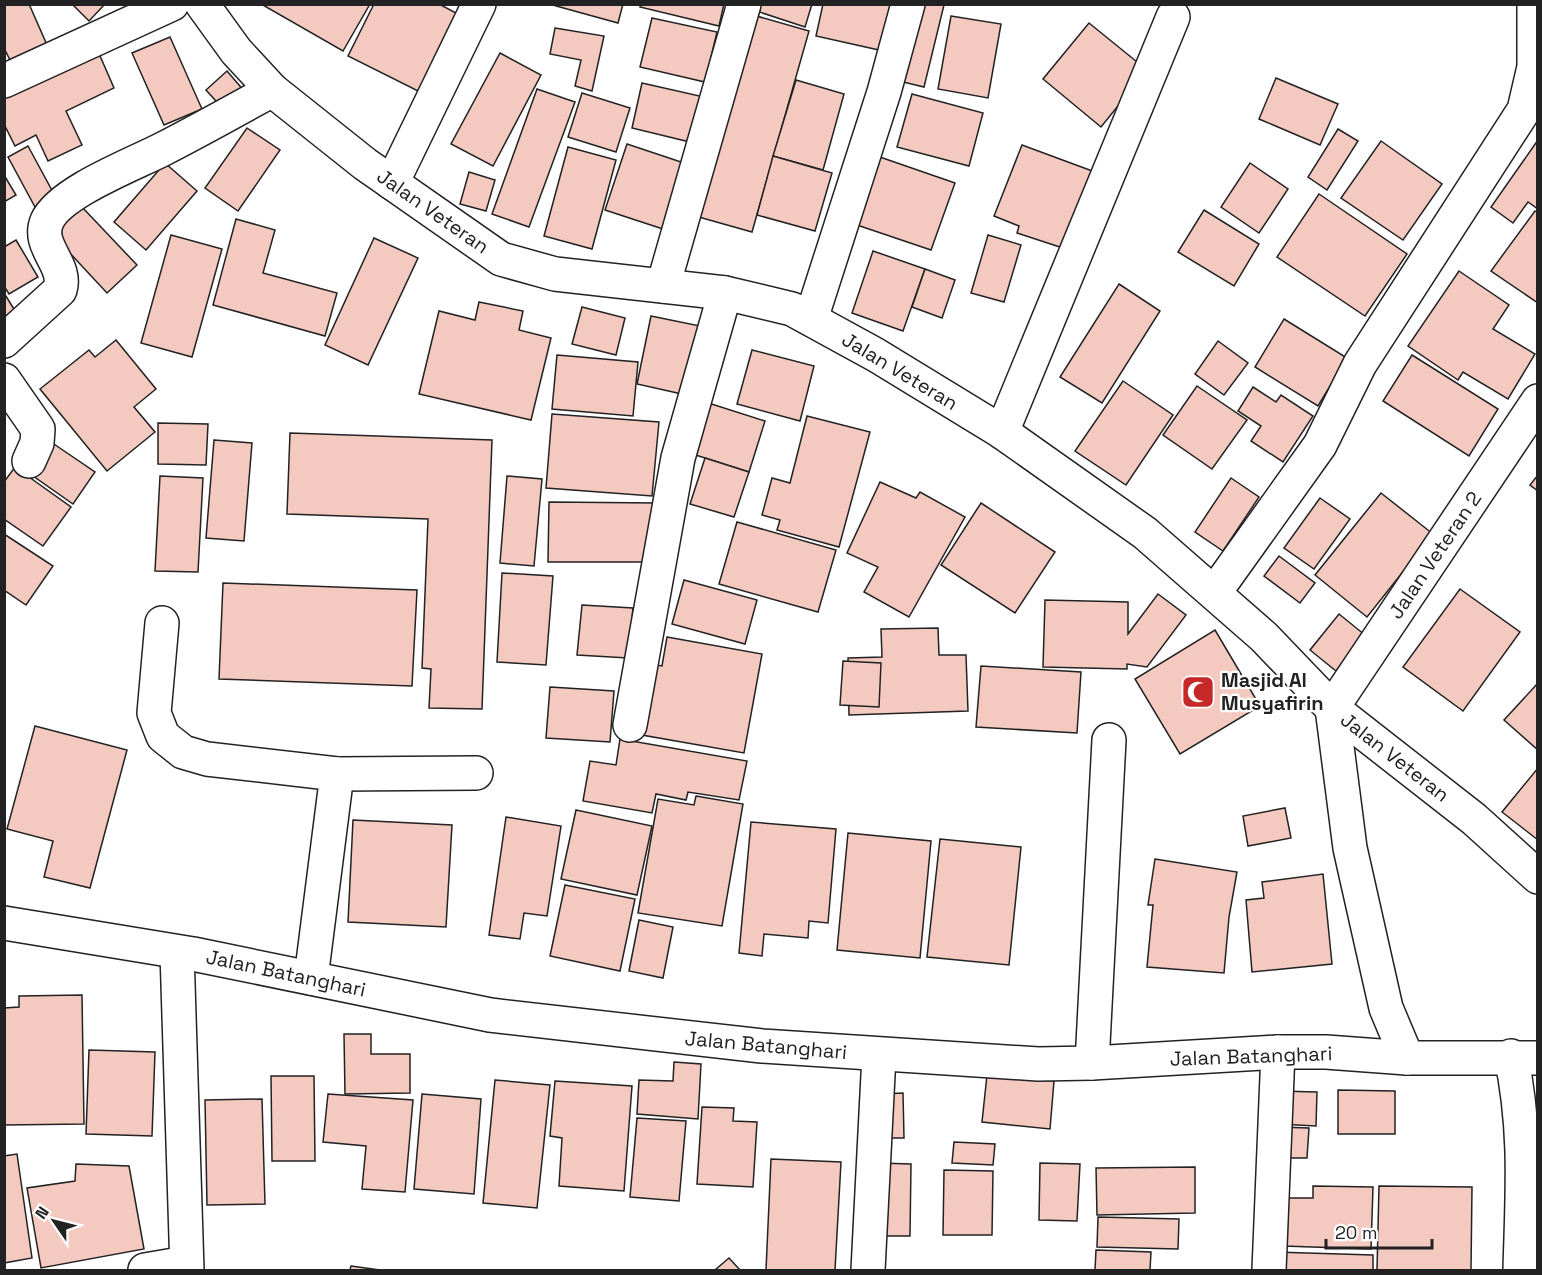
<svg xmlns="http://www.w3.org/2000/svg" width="1542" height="1275" font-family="'Space Grotesk',sans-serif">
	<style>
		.building { fill: #f3c9c0; stroke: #222; stroke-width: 1.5 }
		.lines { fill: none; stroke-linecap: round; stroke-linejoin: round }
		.minor-casing { stroke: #222; stroke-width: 36 }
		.minor { stroke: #fff; stroke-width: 33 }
		.labels { text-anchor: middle; stroke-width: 4.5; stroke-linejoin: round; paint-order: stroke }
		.street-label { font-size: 20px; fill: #222; stroke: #fff }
		.poi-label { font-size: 20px; font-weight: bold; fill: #222; stroke: #fff; text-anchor: start }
	</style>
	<rect width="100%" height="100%" fill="#fff"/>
	<!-- building -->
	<g class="building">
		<polygon points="4,4 29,4 47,45 11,62 4,48"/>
		<polygon points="72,4 105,4 89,21"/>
		<polygon points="261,4 370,4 343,51"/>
		<polygon points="374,4 439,4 458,14 420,92 348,56"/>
		<polygon points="549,4 623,4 618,23"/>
		<polygon points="641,4 724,4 719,26 640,7"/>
		<polygon points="748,4 812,4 805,27 747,8"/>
		<polygon points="823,4 897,4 888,52 816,36"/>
		<polygon points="918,4 944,5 924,87 899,81"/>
		<polygon points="746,13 809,31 752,232 688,214"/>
		<polygon points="951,16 1001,24 988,98 938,89"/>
		<polygon points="652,18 717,32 705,82 640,67"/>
		<polygon points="1089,23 1147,70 1101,127 1043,79"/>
		<polygon points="555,28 604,36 592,91 575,86 581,60 550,54"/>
		<polygon points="170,37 202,109 164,125 132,53"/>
		<polygon points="97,49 114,88 66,111 82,145 48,161 36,135 15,146 4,124 4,93"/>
		<polygon points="500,53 541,75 493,166 451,144"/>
		<polygon points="227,71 245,92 224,110 206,90"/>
		<polygon points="1276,78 1338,104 1320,145 1259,119"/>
		<polygon points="796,80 844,94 823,170 773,156"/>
		<polygon points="642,83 704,97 694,143 632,128"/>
		<polygon points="537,89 575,102 529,227 492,214"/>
		<polygon points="582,93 630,108 616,152 568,137"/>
		<polygon points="912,94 983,113 969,166 897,147"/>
		<polygon points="247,128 280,150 238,211 205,188"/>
		<polygon points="1338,129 1358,141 1327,190 1308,177"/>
		<polygon points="1538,140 1538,209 1528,202 1513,223 1491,207"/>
		<polygon points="1381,141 1442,184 1403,240 1341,198"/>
		<polygon points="627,144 687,164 666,230 605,210"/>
		<polygon points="1022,145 1095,172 1069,250 1017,233 1019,226 994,216"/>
		<polygon points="28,146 55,196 35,207 8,157"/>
		<polygon points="568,147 616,160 592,249 544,236"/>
		<polygon points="773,156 832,173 815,231 757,215"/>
		<polygon points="877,156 955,183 931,250 854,224"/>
		<polygon points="165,163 197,191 146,250 114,222"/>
		<polygon points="1250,163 1288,189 1259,233 1221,207"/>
		<polygon points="469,172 495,180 486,211 460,204"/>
		<polygon points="4,175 16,195 4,202"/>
		<polygon points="1319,194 1407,254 1365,316 1277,257"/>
		<polygon points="82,207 137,265 107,293 53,235"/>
		<polygon points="1204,210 1259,244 1234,286 1178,252"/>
		<polygon points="1535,211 1538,213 1538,303 1491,271"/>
		<polygon points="236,219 275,230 263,273 337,293 325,336 213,305"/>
		<polygon points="171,235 222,249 192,357 141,343"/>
		<polygon points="988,235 1021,245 1004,302 971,293"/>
		<polygon points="374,238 418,258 368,365 325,345"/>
		<polygon points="16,240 38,277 9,294 4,286 4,247"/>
		<polygon points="873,251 925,269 903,331 852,313"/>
		<polygon points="925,269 955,280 942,318 912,307"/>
		<polygon points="1459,271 1509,305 1493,329 1535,354 1508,399 1463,372 1458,380 1408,346"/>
		<polygon points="1119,284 1160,311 1102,403 1060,377"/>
		<polygon points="4,293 22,322 4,333"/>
		<polygon points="479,302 523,311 519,330 551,338 531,420 419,394 439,311 475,320"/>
		<polygon points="582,307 625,318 616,355 572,344"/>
		<polygon points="651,316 705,327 691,396 637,384"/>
		<polygon points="1284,319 1347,358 1318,406 1255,367"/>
		<polygon points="116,340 156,389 134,407 155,432 107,471 40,389 89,350 95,357"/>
		<polygon points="1218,341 1248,363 1224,395 1195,374"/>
		<polygon points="752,350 814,366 800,421 737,404"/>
		<polygon points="557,355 638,362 633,416 552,409"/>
		<polygon points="1412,355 1498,409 1469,456 1383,401"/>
		<polygon points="1123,381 1173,415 1126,485 1075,451"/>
		<polygon points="1197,386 1247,420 1212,469 1163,435"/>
		<polygon points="1253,387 1276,402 1281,395 1313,416 1283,462 1251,441 1261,426 1238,411"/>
		<polygon points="699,400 765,421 749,472 683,451"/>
		<polygon points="552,414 659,422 652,496 546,488"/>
		<polygon points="807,416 870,432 839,547 777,530 780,520 762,515 772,478 790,483"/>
		<polygon points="158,423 208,424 206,465 158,464"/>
		<polygon points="290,433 492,440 482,709 429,708 431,669 422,668 428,519 287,514"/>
		<polygon points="48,440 95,472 73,504 26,471"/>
		<polygon points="214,440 252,443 244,541 206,538"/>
		<polygon points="705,458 749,472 734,517 690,504"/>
		<polygon points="15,467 71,507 43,546 4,519 4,482"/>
		<polygon points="1538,475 1538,491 1530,485"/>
		<polygon points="160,476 203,478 198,572 155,571"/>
		<polygon points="507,476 542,479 534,566 500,563"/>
		<polygon points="1231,478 1259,497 1223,551 1195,532"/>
		<polygon points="880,482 916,498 920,492 965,517 909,617 864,592 878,567 847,553"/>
		<polygon points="1381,493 1433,534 1367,617 1315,575"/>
		<polygon points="1320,498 1350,519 1314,569 1284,548"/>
		<polygon points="549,502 658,503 657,562 548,562"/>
		<polygon points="981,503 1055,552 1015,613 941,565"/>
		<polygon points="737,522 836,550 818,612 719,584"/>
		<polygon points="4,534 53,566 26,605 4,590"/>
		<polygon points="1279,556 1315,583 1300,603 1264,576"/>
		<polygon points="502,573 553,576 546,665 497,662"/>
		<polygon points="684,580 757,600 745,644 672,624"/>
		<polygon points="223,583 417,590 412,686 219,679"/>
		<polygon points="1460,589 1520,632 1463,711 1403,667"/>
		<polygon points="1158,594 1186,615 1147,667 1127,664 1127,669 1043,667 1045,600 1128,602 1128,634"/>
		<polygon points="582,605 633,608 628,658 577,655"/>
		<polygon points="1339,614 1365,635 1336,671 1310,650"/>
		<polygon points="938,628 939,655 966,655 968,711 849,715 848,658 882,657 881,629"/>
		<polygon points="1215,630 1260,706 1180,754 1135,679"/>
		<polygon points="667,637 762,654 744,753 642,735 644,663 662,666"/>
		<polygon points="843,661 881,663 879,707 840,705"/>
		<polygon points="981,666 1081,672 1077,733 976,727"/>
		<polygon points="1538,683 1538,750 1504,720"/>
		<polygon points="550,687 614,691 610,742 546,738"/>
		<polygon points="35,726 127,750 90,888 44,877 53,841 7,829"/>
		<polygon points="620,739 747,761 739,800 688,792 686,800 656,794 652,813 583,801 590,761 616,765"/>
		<polygon points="1538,768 1538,840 1502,812"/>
		<polygon points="696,796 743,804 722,926 638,913 658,799 694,805"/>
		<polygon points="1285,808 1291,838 1248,846 1243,816"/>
		<polygon points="576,810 652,826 637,895 561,879"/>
		<polygon points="506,817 561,826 547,916 524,913 520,939 489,935"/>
		<polygon points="353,820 452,825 446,927 348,922"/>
		<polygon points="751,822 836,829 828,923 809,921 808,938 764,934 762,956 739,953"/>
		<polygon points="848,833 931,841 920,958 837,950"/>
		<polygon points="940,839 1021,847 1009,965 927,957"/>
		<polygon points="1155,859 1237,872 1229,917 1224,973 1147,967 1153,905 1148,905"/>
		<polygon points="1323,874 1332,964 1252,972 1246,900 1264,898 1262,882"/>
		<polygon points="565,885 635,899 620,971 550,956"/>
		<polygon points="639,920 673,927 663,978 629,971"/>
		<polygon points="82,995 84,1124 4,1125 4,1008 19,1007 19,996"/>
		<polygon points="344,1034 371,1034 371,1054 410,1054 410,1093 345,1094"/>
		<polygon points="89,1050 155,1052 152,1136 86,1134"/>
		<polygon points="674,1062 701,1064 698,1119 637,1114 639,1080 673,1081"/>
		<polygon points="987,1075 1054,1081 1050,1129 982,1122"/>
		<polygon points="271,1076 314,1076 315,1161 272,1161"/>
		<polygon points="495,1080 550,1085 537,1208 483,1203"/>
		<polygon points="555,1081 632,1086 624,1191 559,1186 562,1138 550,1136"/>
		<polygon points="1338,1090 1395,1091 1395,1134 1338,1134"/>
		<polygon points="1279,1091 1317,1092 1316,1126 1278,1124"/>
		<polygon points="903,1093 904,1138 882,1138 881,1094"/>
		<polygon points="328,1094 413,1100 405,1192 362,1189 366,1146 323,1142"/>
		<polygon points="422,1094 481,1099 474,1194 414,1189"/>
		<polygon points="262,1099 265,1204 207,1205 205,1100"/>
		<polygon points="702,1107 734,1108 733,1121 757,1122 753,1187 697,1184"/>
		<polygon points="637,1118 686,1121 679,1201 630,1197"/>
		<polygon points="1278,1127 1309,1128 1307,1158 1277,1158"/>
		<polygon points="954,1142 995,1144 993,1165 952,1163"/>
		<polygon points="17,1154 32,1258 4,1263 4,1156"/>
		<polygon points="771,1159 841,1162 835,1270 766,1270"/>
		<polygon points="878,1163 911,1164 910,1236 877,1236"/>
		<polygon points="1040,1163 1080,1164 1077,1221 1039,1220"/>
		<polygon points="76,1164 129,1166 144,1249 41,1268 27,1188 75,1181"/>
		<polygon points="1195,1167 1195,1213 1097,1215 1096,1168"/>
		<polygon points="944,1170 993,1171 992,1235 943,1235"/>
		<polygon points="1313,1186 1373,1187 1371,1249 1283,1246 1285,1198 1313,1198"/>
		<polygon points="1379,1186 1472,1187 1471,1270 1377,1270"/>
		<polygon points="1098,1217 1179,1219 1178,1249 1097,1247"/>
		<polygon points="1096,1250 1151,1252 1150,1270 1095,1270"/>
		<polygon points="1274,1252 1373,1255 1373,1270 1274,1270"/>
		<polygon points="729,1258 740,1270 715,1270"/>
		<polygon points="351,1266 380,1270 350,1270"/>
	</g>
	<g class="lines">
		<!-- minor casing -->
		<g class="minor-casing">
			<g id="minor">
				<polyline points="202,4 236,51 272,90 365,164 501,259 555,274 725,293 792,309 876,355 1002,432 1145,533 1264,637 1332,708 1474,819 1538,877"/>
				<polyline points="4,81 172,4"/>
				<polyline points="392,183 479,4"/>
				<polyline points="663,286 744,4"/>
				<polyline points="811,319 884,92 908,4"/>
				<path d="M4,341l56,-51c8,-26 -24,-43 -13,-69 13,-29 87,-57 116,-72 37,-19 73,-39 109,-59"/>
				<polyline points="4,380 38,429 37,443 29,461"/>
				<polyline points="1002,432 1173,17"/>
				<polyline points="1215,592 1320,445 1360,364 1524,110 1534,67 1534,4"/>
				<polyline points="162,623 154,713 163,736 183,752 207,759 337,774 311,978"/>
				<polyline points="630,725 678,458 725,293"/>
				<polyline points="337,774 476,773"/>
				<polyline points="4,923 193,954 490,1015 762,1046 1038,1064 1092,1063 1278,1052 1326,1052 1407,1058 1538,1058"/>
				<polyline points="177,952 187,1270"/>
				<path d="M1511,1056c16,76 11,139 9,214"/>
				<polyline points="1407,1058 1386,1008 1350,848 1332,708 1538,401"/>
				<polyline points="1092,1063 1109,740"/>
				<polyline points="145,1270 186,1263"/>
				<polyline points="868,1270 879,1055"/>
				<polyline points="1269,1270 1278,1052"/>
			</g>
		</g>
		<!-- minor -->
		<use href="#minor" class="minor"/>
	</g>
	<!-- icons -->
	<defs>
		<g id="mosque-square" transform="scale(1.725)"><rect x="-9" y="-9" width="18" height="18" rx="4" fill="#c62828" stroke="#fff"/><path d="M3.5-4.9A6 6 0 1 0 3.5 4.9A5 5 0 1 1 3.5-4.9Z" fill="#fff"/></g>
	</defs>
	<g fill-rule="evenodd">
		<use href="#mosque-square" x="1198" y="692"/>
	</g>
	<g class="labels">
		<!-- street labels -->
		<g class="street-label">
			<text transform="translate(433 211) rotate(35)" y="7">Jalan Veteran</text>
			<text transform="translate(900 371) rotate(31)" y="7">Jalan Veteran</text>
			<text transform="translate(1435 555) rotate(-56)" y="7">Jalan Veteran 2</text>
			<text transform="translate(1395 757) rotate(38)" y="7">Jalan Veteran</text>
			<text transform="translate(286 973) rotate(12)" y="7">Jalan Batanghari</text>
			<text transform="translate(766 1045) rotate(5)" y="7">Jalan Batanghari</text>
			<text transform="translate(1251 1056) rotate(-2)" y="7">Jalan Batanghari</text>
		</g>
		<!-- poi labels -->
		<g class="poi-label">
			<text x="1221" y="687">Masjid Al<tspan x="1221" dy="23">Musyafirin</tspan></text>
		</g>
	</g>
	<!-- border -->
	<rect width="1542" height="1275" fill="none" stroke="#222222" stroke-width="12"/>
	<!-- north arrow -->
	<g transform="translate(54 1221) rotate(305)" stroke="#ffffff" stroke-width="4.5" paint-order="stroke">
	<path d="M0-4.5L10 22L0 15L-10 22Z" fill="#222222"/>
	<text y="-9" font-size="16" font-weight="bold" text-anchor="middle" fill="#222222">N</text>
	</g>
	<!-- scale -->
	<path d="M1326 1239v9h106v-9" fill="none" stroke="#222222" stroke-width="3"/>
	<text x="1335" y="1239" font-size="18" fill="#222222" stroke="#ffffff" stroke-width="4.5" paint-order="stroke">20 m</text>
</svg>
